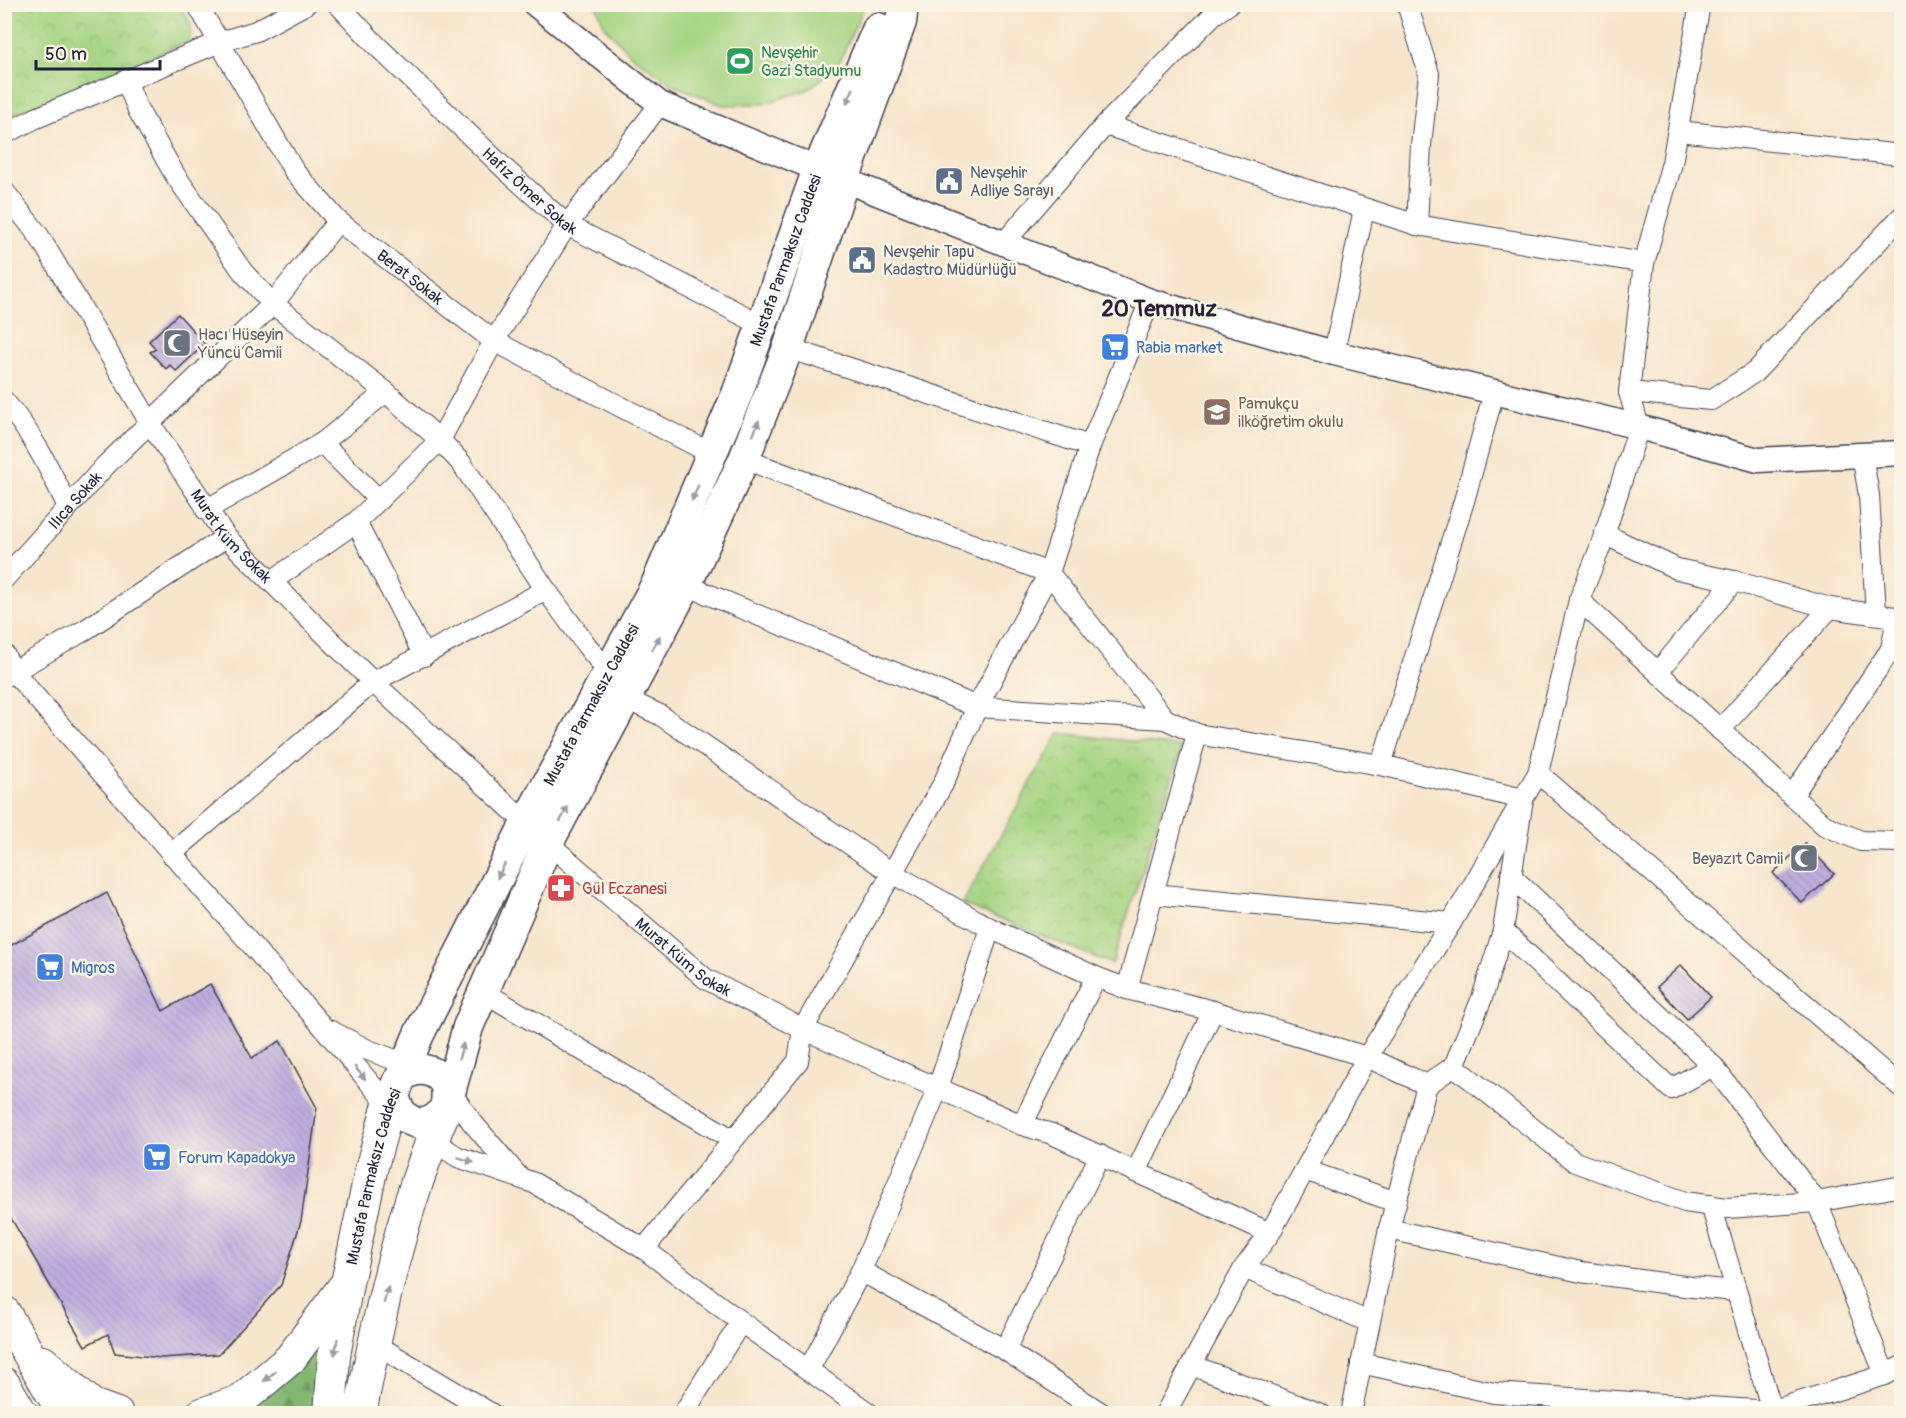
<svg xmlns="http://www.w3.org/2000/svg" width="1906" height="1418" font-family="Pangolin,sans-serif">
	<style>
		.grass { fill: #a4d482; stroke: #637b5e; stroke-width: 1.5 }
		.forest { fill: url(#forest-firs); stroke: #526c56; stroke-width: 1.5 }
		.park { fill: url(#park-crowns); stroke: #637b5e; stroke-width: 1.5 }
		.building { fill: url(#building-back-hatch) }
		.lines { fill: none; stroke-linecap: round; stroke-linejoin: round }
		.minor-casing { stroke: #423f51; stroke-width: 22 }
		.tertiary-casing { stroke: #423f51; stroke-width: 27 }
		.primary-casing { stroke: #423f51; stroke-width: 33 }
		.trunk-casing { stroke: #423f51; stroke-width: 34 }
		.minor { stroke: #fff; stroke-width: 20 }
		.tertiary { stroke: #fff; stroke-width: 24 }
		.primary { stroke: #fff; stroke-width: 30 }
		.trunk { stroke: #fff; stroke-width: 32 }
		.oneway { fill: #9c9ca7 }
		.labels { text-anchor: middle; stroke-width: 5; stroke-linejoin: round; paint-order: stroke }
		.leisure-label { font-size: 16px; fill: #27864d; stroke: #fcf5e5; text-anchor: start }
		.service-label { font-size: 16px; fill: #4e5e75; stroke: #fcf5e5; text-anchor: start }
		.street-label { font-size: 16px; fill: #22223b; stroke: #fcf5e5 }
		.worship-label { font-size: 16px; fill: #5b616d; stroke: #fcf5e5; text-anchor: start }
		.shop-label { font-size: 16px; fill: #366cbe; stroke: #fcf5e5; text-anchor: start }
		.education-label { font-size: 16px; fill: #785e54; stroke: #fcf5e5; text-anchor: start }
		.health-label { font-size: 16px; fill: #be3a42; stroke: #fcf5e5; text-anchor: start }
		.district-label { font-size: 22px; font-weight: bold; fill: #22223b; stroke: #fcf5e5 }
	</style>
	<defs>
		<pattern id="forest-firs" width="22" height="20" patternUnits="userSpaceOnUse" patternTransform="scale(1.5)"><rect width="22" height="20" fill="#83b670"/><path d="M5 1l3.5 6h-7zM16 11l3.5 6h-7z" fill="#6b945d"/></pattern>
		<pattern id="park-crowns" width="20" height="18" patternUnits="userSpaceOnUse" patternTransform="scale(1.5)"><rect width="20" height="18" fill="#a4d482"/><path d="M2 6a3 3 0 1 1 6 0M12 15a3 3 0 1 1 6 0" fill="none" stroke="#8db671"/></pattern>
		<pattern id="building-back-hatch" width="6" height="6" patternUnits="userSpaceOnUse" patternTransform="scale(1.5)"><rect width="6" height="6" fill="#beafdf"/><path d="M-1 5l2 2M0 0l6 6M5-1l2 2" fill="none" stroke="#a396c0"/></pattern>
	</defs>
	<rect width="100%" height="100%" fill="#fcf5e5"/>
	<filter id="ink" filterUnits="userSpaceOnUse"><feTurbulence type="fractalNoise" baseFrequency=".0167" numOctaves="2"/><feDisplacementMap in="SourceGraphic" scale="12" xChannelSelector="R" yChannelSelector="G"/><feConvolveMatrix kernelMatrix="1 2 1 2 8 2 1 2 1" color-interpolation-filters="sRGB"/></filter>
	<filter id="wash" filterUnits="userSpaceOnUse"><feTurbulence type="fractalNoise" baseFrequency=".008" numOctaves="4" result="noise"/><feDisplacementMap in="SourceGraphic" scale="24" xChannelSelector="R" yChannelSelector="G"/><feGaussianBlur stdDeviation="1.35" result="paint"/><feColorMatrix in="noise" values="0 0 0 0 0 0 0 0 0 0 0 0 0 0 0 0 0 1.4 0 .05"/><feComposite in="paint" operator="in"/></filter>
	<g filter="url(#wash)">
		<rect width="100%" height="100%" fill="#f7e5cc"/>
		<!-- grass -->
		<polygon class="grass" points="596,5 865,5 837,67 807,90 763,104 723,105 673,85 631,55 605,27"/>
		<!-- forest -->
		<polygon class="forest" points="322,1346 314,1413 227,1414 260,1396"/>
		<!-- park -->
		<g class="park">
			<polygon points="5,4 179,5 191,24 190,41 5,118"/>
			<polygon points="1059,733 1182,747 1112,964 962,904"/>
		</g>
		<g id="blocks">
			<!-- building -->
			<g class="building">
				<polygon points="178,314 205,344 176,371 170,365 166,369 150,352 156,349 149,341"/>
				<polygon points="1805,843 1834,874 1802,903 1773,873"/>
				<polygon points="107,893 163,1011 210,984 252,1058 280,1041 317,1108 301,1221 281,1285 219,1354 162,1358 115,1353 108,1334 85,1346 4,1206 4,949"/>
				<polygon points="1681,965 1711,997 1687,1019 1657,987"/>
			</g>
		</g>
	</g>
	<g filter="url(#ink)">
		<use href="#blocks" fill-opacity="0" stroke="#423f51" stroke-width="1.5"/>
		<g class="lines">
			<!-- minor casing -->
			<g class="minor-casing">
				<g id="minor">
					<path id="s1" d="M197,4l97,167 44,50 156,120 218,113"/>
					<path id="s2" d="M338,4l37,40 131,126 61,55 195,100"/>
					<polyline points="1407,4 1429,74 1421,145 1417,225"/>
					<polyline points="126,80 138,110 175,175 243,272 273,304 386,392 440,440 462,464 546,590 587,646 609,673"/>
					<polyline points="1105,125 1417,225 1644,263"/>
					<polyline points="1678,131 1902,155"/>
					<polyline points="4,134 36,118 220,42 256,31 306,4"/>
					<path id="s3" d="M4,191l35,45 111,187 76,114 147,145 153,141"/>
					<polyline points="1004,243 1105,125 1213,15 1229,4"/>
					<polyline points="788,348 1090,446"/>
					<polyline points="1334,353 1364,209"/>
					<polyline points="1629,392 1711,400 1755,372 1902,216"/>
					<path d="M4,401c28,31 46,69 64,106"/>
					<polyline points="322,443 379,500"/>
					<polyline points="1862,455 1869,495 1876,614"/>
					<polyline points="744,459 1049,573 1165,719"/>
					<polyline points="206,510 322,443 386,392"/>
					<polyline points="356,522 424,656"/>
					<polyline points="1604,534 1677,569 1734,581 1830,608 1902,618"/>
					<path id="s4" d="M4,579l101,-113 168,-162 65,-83"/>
					<polyline points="272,581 356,522 440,440 494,341 567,225 660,104"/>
					<polyline points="686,585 977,707 1165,719 1197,734 1381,765"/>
					<polyline points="1579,600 1824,825 1861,841 1902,842"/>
					<polyline points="4,654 13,671 323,1027 380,1095 396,1110"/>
					<polyline points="1658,672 1734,581"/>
					<polyline points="4,677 85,630 226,537"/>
					<polyline points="626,699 660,715 892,873 990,928 1096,977 1127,989 1213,1011 1367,1057 1427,1085 1454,1066 1575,1162 1685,1202 1727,1208 1817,1202 1902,1186"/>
					<polyline points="1720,730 1830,608"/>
					<polyline points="1538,773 1902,1088"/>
					<polyline points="1792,796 1891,649 1897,618"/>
					<path id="s5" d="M548,843l158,136 97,50 219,96 30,9 218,99"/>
					<polyline points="171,854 373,682 546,590"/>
					<polyline points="1511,876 1713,1066 1817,1202 1885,1375"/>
					<polyline points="1153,894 1197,734"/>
					<polyline points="1503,931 1671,1089 1713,1066"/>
					<polyline points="1127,989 1153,894 1451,923"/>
					<polyline points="482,991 732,1139"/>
					<polyline points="331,1031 368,1050 417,1068"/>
					<polyline points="1454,1066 1482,998 1503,931 1523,799 1381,765 1464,501 1494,392"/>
					<polyline points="447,1087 472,1122 518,1176"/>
					<polyline points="1022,1125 1096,977"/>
					<polyline points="425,1136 458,1157 534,1183 644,1249 741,1322 870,1414"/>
					<polyline points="1305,1170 1396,1202"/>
					<polyline points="1136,1172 1213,1011"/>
					<polyline points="1711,1205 1773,1414"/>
					<polyline points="1389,1229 1581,1272 1692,1287 1736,1291"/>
					<polyline points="644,1249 798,1061 803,1029 943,784 977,707 1049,573 1090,446 1150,301"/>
					<polyline points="1244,1268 1369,1322"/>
					<polyline points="861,1271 1005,1350 1103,1414"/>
					<polyline points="373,1343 492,1414"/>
					<polyline points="1005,1350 1100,1155"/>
					<polyline points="1361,1363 1494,1393 1771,1411 1885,1375 1902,1366"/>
					<polyline points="1191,1365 1321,1414"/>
					<polyline points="809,1369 861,1271 938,1088 990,928"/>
					<polyline points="683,1414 741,1322"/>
					<polyline points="1165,1414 1244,1268 1270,1233 1367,1057 1451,923 1538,773 1579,600 1600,548 1639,427 1629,392 1644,263 1672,163 1700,4"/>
					<polyline points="1351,1414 1389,1229 1427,1085"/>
				</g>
			</g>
			<!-- tertiary casing -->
			<g class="tertiary-casing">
				<polyline id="tertiary" points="535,4 660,104 844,180 1150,301 1334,353 1639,427 1758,460 1902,453"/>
			</g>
			<!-- primary casing -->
			<g class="primary-casing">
				<g id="primary">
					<path id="s6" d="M397,1086l22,-52 107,-211 130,-238 81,-191 81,-225 60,-141"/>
					<path d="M446,1107c0,-7 2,-16 -1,-23 -5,-11 -21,-17 -32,-13 -44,14 1,83 33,36l22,-80 80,-184 138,-258 58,-126 44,-111 56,-168 57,-158 2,-18"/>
				</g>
			</g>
			<!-- trunk casing -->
			<g class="trunk-casing">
				<g id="trunk">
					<polyline points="4,1312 64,1414"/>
					<polyline points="43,1362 92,1405 117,1414"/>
					<polyline points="4,1384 22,1414"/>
					<polyline points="202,1414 240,1401 290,1359 343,1288"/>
					<path id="s7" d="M330,1414l4,-58 13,-73 25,-117 17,-62 8,-18"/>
					<path d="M360,1414c20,-104 43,-210 86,-307"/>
				</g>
			</g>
			<!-- minor -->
			<use href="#minor" class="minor"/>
			<!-- tertiary -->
			<use href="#tertiary" class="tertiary"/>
			<!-- primary -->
			<use href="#primary" class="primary"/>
			<!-- trunk -->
			<use href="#trunk" class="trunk"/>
		</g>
		<!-- one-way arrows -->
		<defs><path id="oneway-solid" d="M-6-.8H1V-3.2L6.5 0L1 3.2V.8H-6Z" transform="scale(1.5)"/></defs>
		<g class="oneway">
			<use href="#oneway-solid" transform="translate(850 96) rotate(114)"/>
			<use href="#oneway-solid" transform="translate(756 428) rotate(-69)"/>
			<use href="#oneway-solid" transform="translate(695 493) rotate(113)"/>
			<use href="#oneway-solid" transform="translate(656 643) rotate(-62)"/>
			<use href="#oneway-solid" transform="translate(564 814) rotate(-62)"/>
			<use href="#oneway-solid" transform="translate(501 871) rotate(117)"/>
			<use href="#oneway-solid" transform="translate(461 1051) rotate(-74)"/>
			<use href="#oneway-solid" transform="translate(360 1073) rotate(50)"/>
			<use href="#oneway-solid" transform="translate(466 1160) rotate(18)"/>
			<use href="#oneway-solid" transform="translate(386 1295) rotate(-75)"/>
			<use href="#oneway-solid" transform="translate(336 1347) rotate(100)"/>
			<use href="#oneway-solid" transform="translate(270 1376) rotate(140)"/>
		</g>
	</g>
	<!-- icons -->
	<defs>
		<g id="stadium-square" transform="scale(1.5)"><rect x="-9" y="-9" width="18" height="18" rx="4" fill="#2e9e5b" stroke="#fcf5e5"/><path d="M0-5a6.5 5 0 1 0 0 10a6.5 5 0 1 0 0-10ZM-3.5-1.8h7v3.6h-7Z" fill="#fff"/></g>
		<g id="civic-square" transform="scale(1.5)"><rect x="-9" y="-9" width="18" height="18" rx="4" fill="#5c6f8a" stroke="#fcf5e5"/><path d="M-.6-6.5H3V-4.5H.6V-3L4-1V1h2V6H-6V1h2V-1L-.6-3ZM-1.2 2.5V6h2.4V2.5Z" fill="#fff"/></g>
		<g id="mosque-square" transform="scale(1.5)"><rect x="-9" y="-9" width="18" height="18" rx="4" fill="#6b7280" stroke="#fcf5e5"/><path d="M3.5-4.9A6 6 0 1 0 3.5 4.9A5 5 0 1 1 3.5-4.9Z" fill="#fff"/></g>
		<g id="supermarket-square" transform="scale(1.5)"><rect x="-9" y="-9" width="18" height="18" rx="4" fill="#3f7fe0" stroke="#fcf5e5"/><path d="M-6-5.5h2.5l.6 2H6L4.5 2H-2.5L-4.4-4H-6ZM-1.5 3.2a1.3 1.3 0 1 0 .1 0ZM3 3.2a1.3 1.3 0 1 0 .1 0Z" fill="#fff"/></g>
		<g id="school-square" transform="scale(1.5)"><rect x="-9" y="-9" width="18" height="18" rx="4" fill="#8d6e63" stroke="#fcf5e5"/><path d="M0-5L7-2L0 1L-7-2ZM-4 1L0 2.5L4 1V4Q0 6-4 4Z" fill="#fff"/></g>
		<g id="pharmacy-square" transform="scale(1.5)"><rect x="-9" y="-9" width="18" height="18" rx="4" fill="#e0444e" stroke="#fcf5e5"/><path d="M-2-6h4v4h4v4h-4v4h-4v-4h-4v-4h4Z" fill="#fff"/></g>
	</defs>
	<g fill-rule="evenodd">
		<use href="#stadium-square" x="740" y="61"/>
		<use href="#civic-square" x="949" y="181"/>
		<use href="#civic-square" x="862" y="260"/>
		<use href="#mosque-square" x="177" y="343"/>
		<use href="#supermarket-square" x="1115" y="347"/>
		<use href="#school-square" x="1217" y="412"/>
		<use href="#mosque-square" x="1804" y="858"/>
		<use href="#pharmacy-square" x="561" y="888"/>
		<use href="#supermarket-square" x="50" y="967"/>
		<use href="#supermarket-square" x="157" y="1157"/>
	</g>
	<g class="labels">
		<!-- leisure labels -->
		<g class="leisure-label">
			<text x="761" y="58">Nevşehir<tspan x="761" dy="18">Gazi Stadyumu</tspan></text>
		</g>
		<!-- service labels -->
		<g class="service-label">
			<text x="970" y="178">Nevşehir<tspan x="970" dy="18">Adliye Sarayı</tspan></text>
			<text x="883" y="257">Nevşehir Tapu<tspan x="883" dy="18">Kadastro Müdürlüğü</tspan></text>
		</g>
		<!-- street labels -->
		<g class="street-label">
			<text dy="6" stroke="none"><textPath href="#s2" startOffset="268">Hafız Ömer Sokak</textPath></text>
			<text dy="6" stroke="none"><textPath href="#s6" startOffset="914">Mustafa Parmaksız Caddesi</textPath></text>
			<text dy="6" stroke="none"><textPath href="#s1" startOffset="351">Berat Sokak</textPath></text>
			<text dy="6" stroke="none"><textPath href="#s4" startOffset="106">Ilıca Sokak</textPath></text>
			<text dy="6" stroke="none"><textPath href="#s3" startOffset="414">Murat Küm Sokak</textPath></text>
			<text dy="6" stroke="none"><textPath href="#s6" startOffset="428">Mustafa Parmaksız Caddesi</textPath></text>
			<text dy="6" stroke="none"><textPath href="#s5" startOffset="177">Murat Küm Sokak</textPath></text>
			<text dy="6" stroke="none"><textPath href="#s7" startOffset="242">Mustafa Parmaksız Caddesi</textPath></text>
		</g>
		<!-- worship labels -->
		<g class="worship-label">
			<text x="198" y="340">Hacı Hüseyin<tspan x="198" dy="18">Yüncü Camii</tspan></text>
			<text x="1783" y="864" text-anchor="end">Beyazıt Camii</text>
		</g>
		<!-- shop labels -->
		<g class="shop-label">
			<text x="1136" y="353">Rabia market</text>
			<text x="71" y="973">Migros</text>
			<text x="178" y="1163">Forum Kapadokya</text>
		</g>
		<!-- education labels -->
		<g class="education-label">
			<text x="1238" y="409">Pamukçu<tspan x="1238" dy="18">ilköğretim okulu</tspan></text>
		</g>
		<!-- health labels -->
		<g class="health-label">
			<text x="582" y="894">Gül Eczanesi</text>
		</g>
		<!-- district labels -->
		<g class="district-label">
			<text x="1159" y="316">20 Temmuz</text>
		</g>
	</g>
	<!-- margin -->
	<rect width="1906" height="1418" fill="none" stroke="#fcf5e5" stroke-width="24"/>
	<!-- scale -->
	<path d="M36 60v9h124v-9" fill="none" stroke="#22223b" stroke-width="3"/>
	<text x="45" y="60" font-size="18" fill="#22223b" stroke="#fcf5e5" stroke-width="4.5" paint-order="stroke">50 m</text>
</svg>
